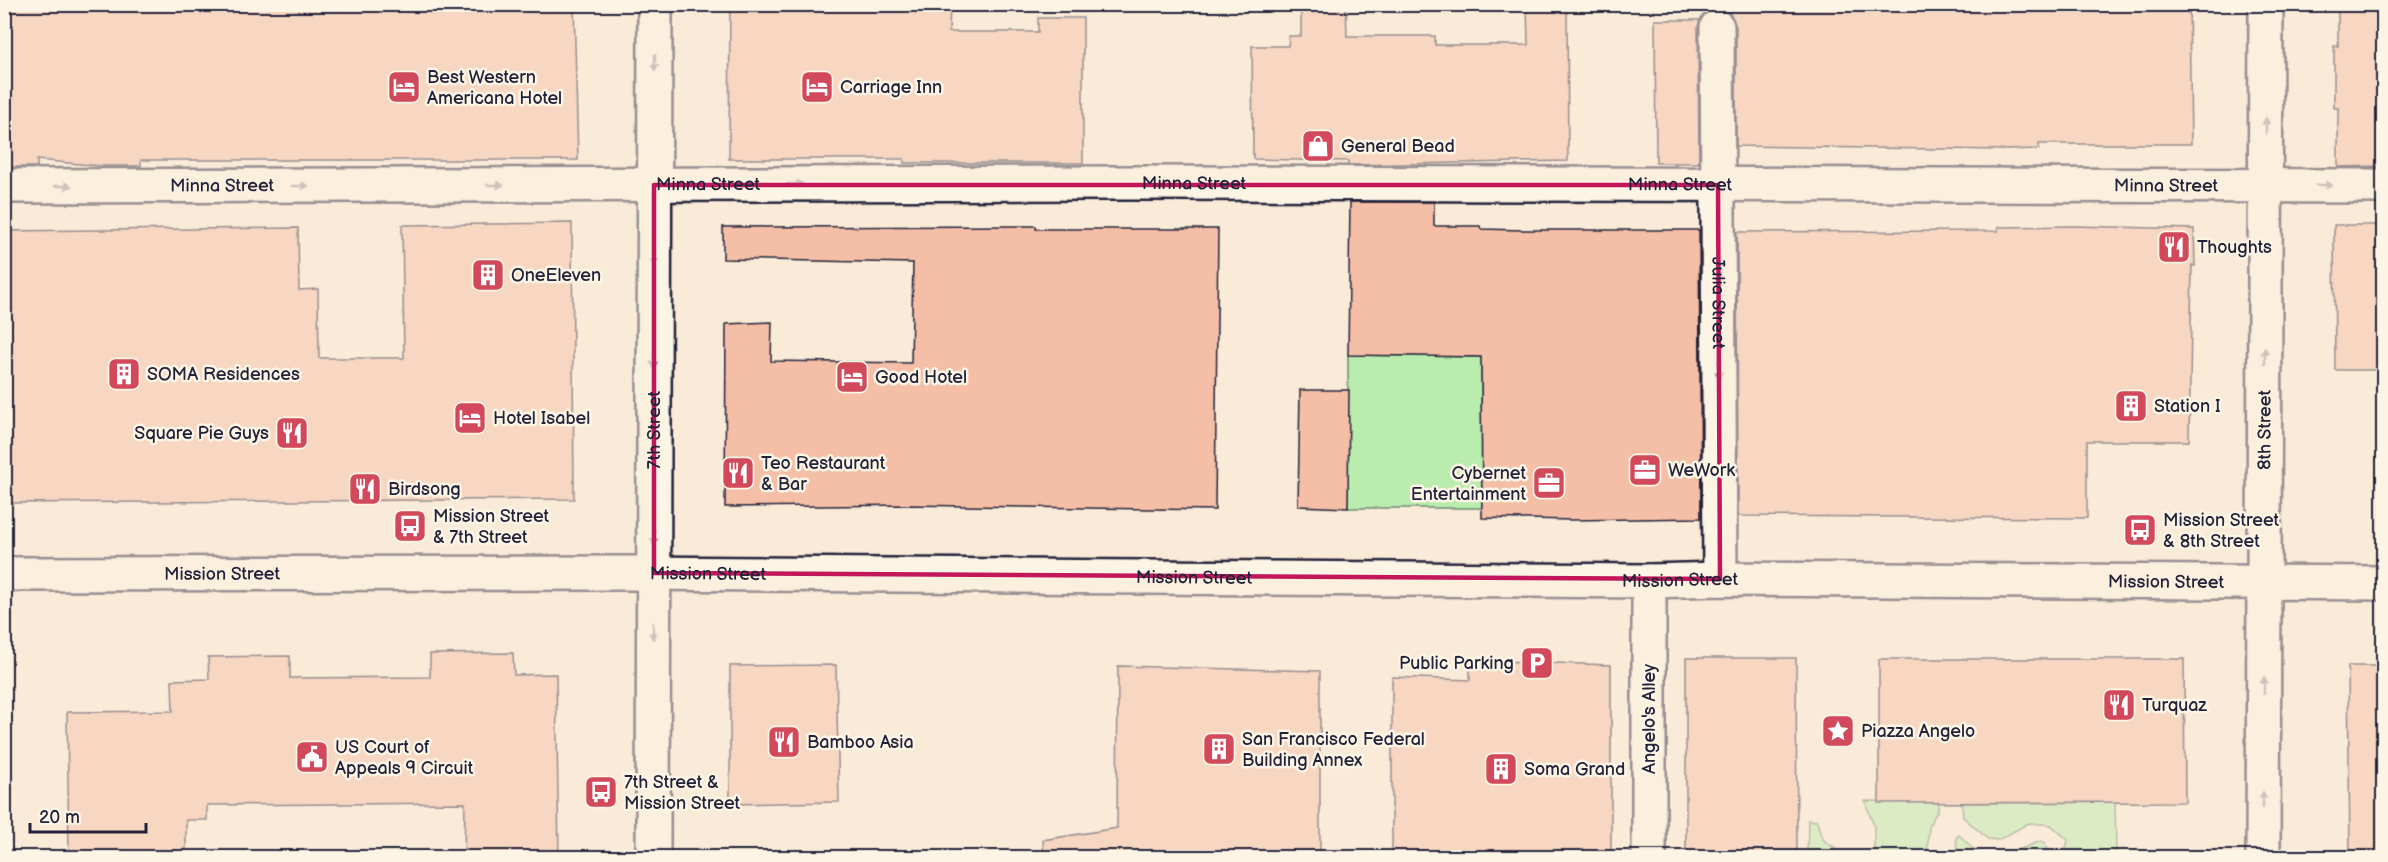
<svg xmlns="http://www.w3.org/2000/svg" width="2388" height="862" font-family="'Balsamiq Sans',sans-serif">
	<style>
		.green { fill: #baedad; stroke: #6e8874; stroke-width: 1.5 }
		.building { fill: #f4bfa6; stroke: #22223b; stroke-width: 1.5 }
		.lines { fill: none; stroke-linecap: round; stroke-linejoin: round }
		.minor-casing { stroke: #22223b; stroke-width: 38 }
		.major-casing { stroke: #22223b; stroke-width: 38 }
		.minor { stroke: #fcf5e5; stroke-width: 33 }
		.major { stroke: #fcf5e5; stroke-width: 33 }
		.oneway { fill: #9a9698 }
		.marked { fill: none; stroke: #c2185b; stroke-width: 4.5; stroke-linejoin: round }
		.labels { text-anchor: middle; stroke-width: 5; stroke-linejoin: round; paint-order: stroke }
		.poi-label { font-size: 18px; fill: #22223b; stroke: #fcf5e5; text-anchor: start }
		.street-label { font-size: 18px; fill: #22223b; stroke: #fcf5e5 }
	</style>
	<rect width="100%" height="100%" fill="#faead8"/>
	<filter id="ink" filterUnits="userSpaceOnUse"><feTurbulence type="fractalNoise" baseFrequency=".0167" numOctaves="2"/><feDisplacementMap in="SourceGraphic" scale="12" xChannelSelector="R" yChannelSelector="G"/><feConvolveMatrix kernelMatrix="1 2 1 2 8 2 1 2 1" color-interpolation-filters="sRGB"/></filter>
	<g filter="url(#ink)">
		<!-- green -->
		<g class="green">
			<polygon points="1348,355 1481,357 1482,508 1348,508"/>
			<polygon points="1865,801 1938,802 1938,810 1929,825 1927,857 1881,857 1874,854 1874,826"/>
			<polygon points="2115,802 2116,857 2064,857 2068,840 2051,825 2029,823 1998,840 1988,839 1963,817 1962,803"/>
			<path d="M1808,820l9,1c3,12 5,23 18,26v10h-28z"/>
			<path d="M1959,835c6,5 11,12 18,17 18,10 45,-4 64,-11l4,2 3,11 -1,4 -89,-1 -2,-19z"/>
		</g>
		<!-- building -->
		<g class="building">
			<polygon points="9,4 574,4 578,160 141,160 141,166 101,166 37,160 37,167 4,167 4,36 9,36"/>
			<polygon points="730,4 950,4 949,32 1038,32 1038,18 1083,18 1083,163 904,163 904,159 729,159"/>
			<polygon points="1301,4 1346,4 1347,36 1435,36 1435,45 1528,45 1527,4 1567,4 1568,161 1348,165 1348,161 1253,159 1252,46 1288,46 1289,36 1301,36"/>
			<polygon points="1730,4 2189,4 2191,144 2039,144 2039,149 2004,150 1736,146 1736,27 1730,14"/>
			<polygon points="2338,4 2384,4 2384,166 2338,167 2338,108 2334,108 2334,46 2338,46"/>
			<polygon points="1655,20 1700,20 1698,27 1699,163 1656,163"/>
			<polygon points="1350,202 1434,202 1434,226 1480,226 1481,229 1523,230 1699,230 1701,518 1572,520 1482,518 1481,357 1348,355"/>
			<polygon points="572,223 574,499 4,503 4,231 298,228 299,290 318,289 319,358 404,358 402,225"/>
			<polygon points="2334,225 2384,225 2384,370 2335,370"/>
			<polygon points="1036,226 1036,229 1218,229 1215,510 908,505 725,507 726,324 772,322 771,361 911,363 913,263 723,259 723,227"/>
			<polygon points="2074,226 2194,229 2195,266 2192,265 2189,441 2087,441 2087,518 1738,516 1737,232 1998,231 1998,227"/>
			<polygon points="1300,390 1349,390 1348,508 1298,506"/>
			<polygon points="513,653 514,675 556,674 559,858 464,858 465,803 207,805 207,820 186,820 186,858 69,858 67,712 173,711 172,680 209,679 208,657 290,656 290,678 430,677 430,654"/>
			<polygon points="1686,658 1796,658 1797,858 1686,858"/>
			<polygon points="1879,659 2184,659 2185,802 1879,803"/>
			<polygon points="1470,660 1611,665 1611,858 1392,858 1392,677 1470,680"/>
			<polygon points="836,665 839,802 730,804 730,666"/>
			<polygon points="1118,666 1320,671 1320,858 1044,858 1043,840 1117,828"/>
			<polygon points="2348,666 2384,666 2384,858 2350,858"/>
		</g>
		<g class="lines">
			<!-- minor casing -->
			<g class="minor-casing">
				<g id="minor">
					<path id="s1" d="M1717,27l3,552"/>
					<path id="s2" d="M4,186l1120,-3 1260,3"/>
					<polyline points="1649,581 1649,858"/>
				</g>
			</g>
			<!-- major casing -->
			<g class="major-casing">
				<g id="major">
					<path id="s3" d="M4,574l624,-1 1021,8 71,-2 664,4"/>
					<path id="s4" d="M653,858l2,-854"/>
					<path id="s5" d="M2263,858l3,-854"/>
				</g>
			</g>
			<!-- minor -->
			<use href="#minor" class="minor"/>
			<!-- major -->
			<use href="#major" class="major"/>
		</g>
		<!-- one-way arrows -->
		<defs><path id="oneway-solid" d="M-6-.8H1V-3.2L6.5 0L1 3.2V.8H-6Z" transform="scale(1.5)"/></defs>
		<g class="oneway">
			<use href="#oneway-solid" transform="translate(655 63) rotate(90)"/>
			<use href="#oneway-solid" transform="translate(2266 126) rotate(-90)"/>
			<use href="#oneway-solid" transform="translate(795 184)"/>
			<use href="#oneway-solid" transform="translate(495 185)"/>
			<use href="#oneway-solid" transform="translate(2324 185)"/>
			<use href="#oneway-solid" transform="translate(63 186)"/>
			<use href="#oneway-solid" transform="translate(300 186)"/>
			<use href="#oneway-solid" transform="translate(654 258) rotate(90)"/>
			<use href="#oneway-solid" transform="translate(2265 356) rotate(-90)"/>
			<use href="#oneway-solid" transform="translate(654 360) rotate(90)"/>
			<use href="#oneway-solid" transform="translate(1719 370) rotate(90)"/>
			<use href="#oneway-solid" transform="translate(654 537) rotate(90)"/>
			<use href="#oneway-solid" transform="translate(653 631) rotate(90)"/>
			<use href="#oneway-solid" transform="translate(2264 685) rotate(-89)"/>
			<use href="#oneway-solid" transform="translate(2263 800) rotate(-90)"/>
		</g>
	</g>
	<!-- marked area -->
	<path d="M0 0H2388V862H0ZM654,185h1064l2,394 -1066,-6z" fill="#faead8" fill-opacity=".55" fill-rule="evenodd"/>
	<path class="marked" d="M654,185h1064l2,394 -1066,-6z"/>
	<!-- icons -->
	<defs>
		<g id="hotel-square" transform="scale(1.725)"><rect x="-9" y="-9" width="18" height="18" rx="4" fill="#d1495b" stroke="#fcf5e5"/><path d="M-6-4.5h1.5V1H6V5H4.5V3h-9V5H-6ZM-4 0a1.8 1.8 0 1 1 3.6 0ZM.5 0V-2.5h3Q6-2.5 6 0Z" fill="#fff"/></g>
		<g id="shop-square" transform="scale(1.725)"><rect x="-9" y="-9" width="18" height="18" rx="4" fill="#d1495b" stroke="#fcf5e5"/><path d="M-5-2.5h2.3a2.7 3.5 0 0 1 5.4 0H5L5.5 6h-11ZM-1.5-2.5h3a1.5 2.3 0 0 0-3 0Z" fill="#fff"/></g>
		<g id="restaurant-square" transform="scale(1.725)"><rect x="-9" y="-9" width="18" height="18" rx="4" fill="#d1495b" stroke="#fcf5e5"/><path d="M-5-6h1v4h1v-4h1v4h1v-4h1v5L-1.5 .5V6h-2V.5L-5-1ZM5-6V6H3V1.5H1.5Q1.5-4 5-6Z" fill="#fff"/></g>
		<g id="building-square" transform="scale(1.725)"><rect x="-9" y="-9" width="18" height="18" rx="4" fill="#d1495b" stroke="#fcf5e5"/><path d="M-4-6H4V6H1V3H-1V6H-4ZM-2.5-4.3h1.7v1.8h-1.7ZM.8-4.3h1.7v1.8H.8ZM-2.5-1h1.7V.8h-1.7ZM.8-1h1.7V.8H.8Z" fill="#fff"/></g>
		<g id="office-square" transform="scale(1.725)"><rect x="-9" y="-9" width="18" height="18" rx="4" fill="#d1495b" stroke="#fcf5e5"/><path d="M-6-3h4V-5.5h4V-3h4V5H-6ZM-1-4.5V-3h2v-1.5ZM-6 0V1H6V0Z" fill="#fff"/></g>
		<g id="bus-square" transform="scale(1.725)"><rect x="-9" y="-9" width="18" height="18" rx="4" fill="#d1495b" stroke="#fcf5e5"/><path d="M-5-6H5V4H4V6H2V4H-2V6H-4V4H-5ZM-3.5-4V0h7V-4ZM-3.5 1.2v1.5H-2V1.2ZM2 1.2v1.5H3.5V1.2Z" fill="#fff"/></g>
		<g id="parking-square" transform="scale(1.725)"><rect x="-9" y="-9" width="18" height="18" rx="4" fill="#d1495b" stroke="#fcf5e5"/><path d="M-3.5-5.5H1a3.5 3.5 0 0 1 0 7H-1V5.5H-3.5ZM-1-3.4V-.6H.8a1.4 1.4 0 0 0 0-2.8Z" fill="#fff"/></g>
		<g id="sight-square" transform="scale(1.725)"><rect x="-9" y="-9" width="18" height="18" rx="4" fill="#d1495b" stroke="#fcf5e5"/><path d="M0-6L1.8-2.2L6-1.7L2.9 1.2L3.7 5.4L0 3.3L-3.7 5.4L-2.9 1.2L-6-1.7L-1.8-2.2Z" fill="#fff"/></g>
		<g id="civic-square" transform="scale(1.725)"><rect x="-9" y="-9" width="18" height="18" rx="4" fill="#d1495b" stroke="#fcf5e5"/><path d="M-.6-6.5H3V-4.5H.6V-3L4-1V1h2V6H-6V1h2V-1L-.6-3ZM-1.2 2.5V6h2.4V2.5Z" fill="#fff"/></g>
	</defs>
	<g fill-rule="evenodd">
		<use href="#hotel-square" x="404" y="87"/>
		<use href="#hotel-square" x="817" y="87"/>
		<use href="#shop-square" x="1318" y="146"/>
		<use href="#restaurant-square" x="2174" y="247"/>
		<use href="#building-square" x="488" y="275"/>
		<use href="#building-square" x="124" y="374"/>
		<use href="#hotel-square" x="852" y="377"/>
		<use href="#building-square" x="2131" y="406"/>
		<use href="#hotel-square" x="470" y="418"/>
		<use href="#restaurant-square" x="292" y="433"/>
		<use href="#office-square" x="1645" y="470"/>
		<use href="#restaurant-square" x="738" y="473"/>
		<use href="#office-square" x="1549" y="483"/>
		<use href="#restaurant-square" x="365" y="489"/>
		<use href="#bus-square" x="410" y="526"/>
		<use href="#bus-square" x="2140" y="530"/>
		<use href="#parking-square" x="1537" y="663"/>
		<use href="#restaurant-square" x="2119" y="705"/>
		<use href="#sight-square" x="1838" y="731"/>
		<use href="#restaurant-square" x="784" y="742"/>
		<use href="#building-square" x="1219" y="749"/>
		<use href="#civic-square" x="312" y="757"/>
		<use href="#building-square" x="1501" y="769"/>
		<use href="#bus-square" x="601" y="792"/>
	</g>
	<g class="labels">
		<!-- poi labels -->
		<g class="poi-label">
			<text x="427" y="83">Best Western<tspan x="427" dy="21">Americana Hotel</tspan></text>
			<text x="840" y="93">Carriage Inn</text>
			<text x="1341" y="152">General Bead</text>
			<text x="2197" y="253">Thoughts</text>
			<text x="511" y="281">OneEleven</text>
			<text x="147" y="380">SOMA Residences</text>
			<text x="875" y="383">Good Hotel</text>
			<text x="2154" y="412">Station I</text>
			<text x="493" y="424">Hotel Isabel</text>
			<text x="269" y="439" text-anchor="end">Square Pie Guys</text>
			<text x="761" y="469">Teo Restaurant<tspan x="761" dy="21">&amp; Bar</tspan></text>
			<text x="1668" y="476">WeWork</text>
			<text x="1526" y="479" text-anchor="end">Cybernet<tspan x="1526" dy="21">Entertainment</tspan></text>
			<text x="388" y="495">Birdsong</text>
			<text x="433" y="522">Mission Street<tspan x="433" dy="21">&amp; 7th Street</tspan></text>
			<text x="2163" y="526">Mission Street<tspan x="2163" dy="21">&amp; 8th Street</tspan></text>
			<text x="1514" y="669" text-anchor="end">Public Parking</text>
			<text x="2142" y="711">Turquaz</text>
			<text x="1861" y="737">Piazza Angelo</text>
			<text x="1242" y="745">San Francisco Federal<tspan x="1242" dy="21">Building Annex</tspan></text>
			<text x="807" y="748">Bamboo Asia</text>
			<text x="335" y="753">US Court of<tspan x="335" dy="21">Appeals 9 Circuit</tspan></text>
			<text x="1524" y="775">Soma Grand</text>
			<text x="624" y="788">7th Street &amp;<tspan x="624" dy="21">Mission Street</tspan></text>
		</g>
		<!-- street labels -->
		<g class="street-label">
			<text dy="6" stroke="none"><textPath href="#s2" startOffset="1190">Minna Street</textPath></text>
			<text dy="6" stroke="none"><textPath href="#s2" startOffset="704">Minna Street</textPath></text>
			<text dy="6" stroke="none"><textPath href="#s2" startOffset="1676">Minna Street</textPath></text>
			<text dy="6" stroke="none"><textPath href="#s2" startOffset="2162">Minna Street</textPath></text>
			<text dy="6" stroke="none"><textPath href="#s2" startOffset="218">Minna Street</textPath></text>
			<text dy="6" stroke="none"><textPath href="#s1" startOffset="276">Julia Street</textPath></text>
			<text dy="6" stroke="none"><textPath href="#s4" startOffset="428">7th Street</textPath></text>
			<text dy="6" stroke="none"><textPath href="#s5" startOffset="428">8th Street</textPath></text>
			<text dy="6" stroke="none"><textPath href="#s3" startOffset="704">Mission Street</textPath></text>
			<text dy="6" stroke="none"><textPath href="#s3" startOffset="218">Mission Street</textPath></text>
			<text dy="6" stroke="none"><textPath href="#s3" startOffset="1190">Mission Street</textPath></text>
			<text dy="6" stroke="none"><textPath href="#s3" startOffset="1676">Mission Street</textPath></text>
			<text dy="6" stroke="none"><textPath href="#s3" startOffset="2162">Mission Street</textPath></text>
			<text transform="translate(1649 719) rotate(-90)" y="6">Angelo's Alley</text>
		</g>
	</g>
	<!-- margin -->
	<rect width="2388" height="862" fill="none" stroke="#fcf5e5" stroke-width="24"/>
	<rect x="12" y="12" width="2364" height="838" fill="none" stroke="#22223b" stroke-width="2" filter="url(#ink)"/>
	<!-- scale -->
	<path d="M30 823v9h116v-9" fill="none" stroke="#22223b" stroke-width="3"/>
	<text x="39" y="823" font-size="18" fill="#22223b" stroke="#fcf5e5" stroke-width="4.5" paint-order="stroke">20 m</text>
</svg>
